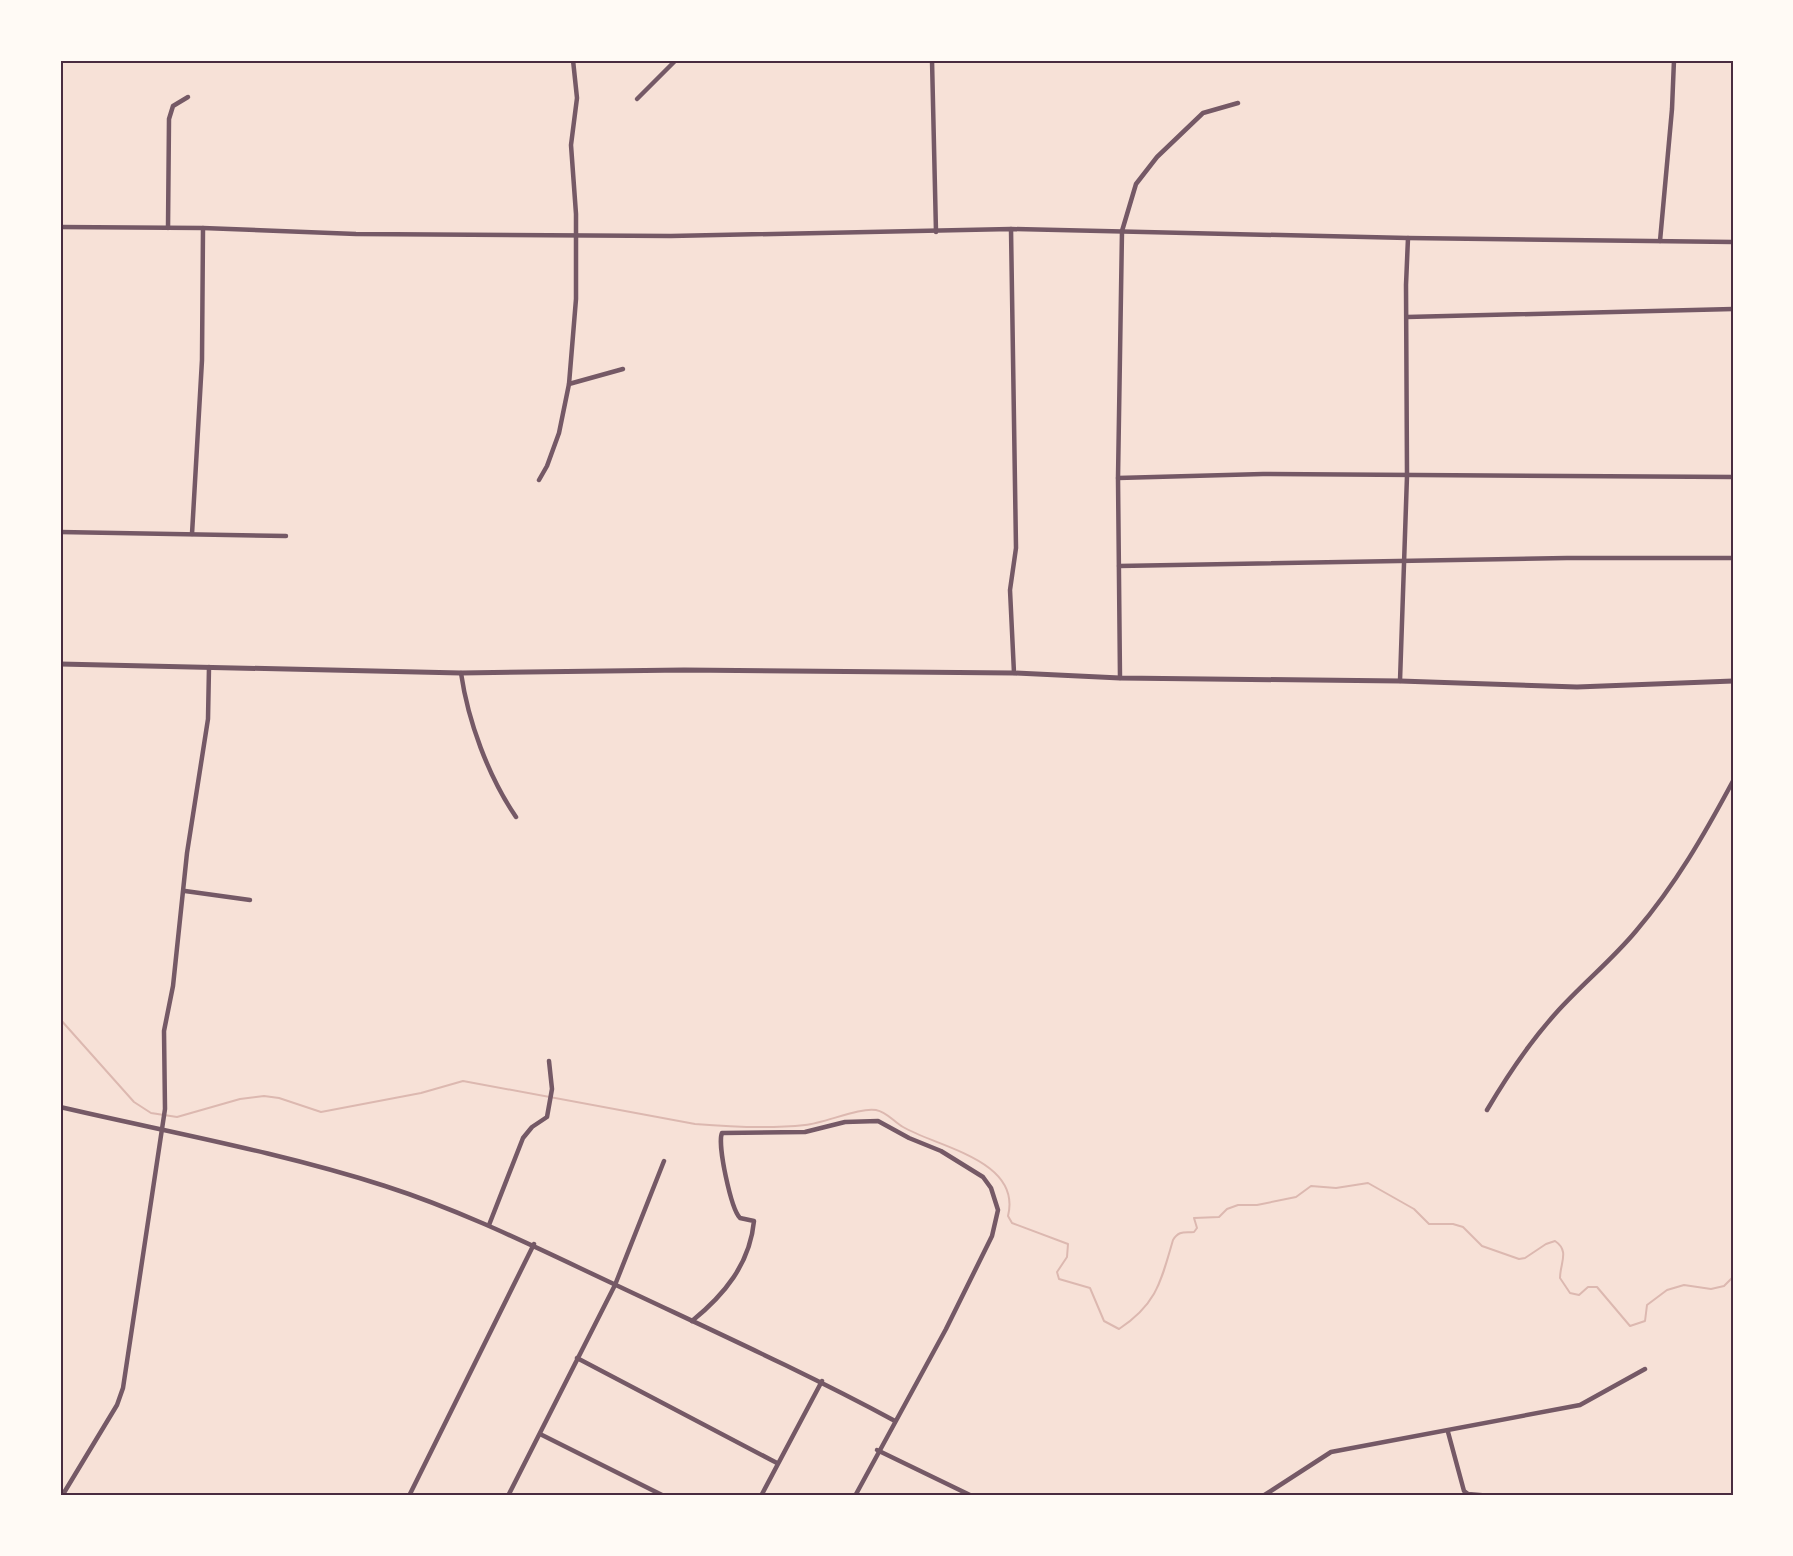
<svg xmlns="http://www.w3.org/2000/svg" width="1793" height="1556" font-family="'Public Sans',sans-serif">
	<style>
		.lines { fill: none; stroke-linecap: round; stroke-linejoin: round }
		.stream { stroke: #dcb8b0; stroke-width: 2 }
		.minor { stroke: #755966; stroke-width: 4.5 }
		.tertiary { stroke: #755966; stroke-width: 5 }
		.neatline { fill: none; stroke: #4a2c40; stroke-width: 2 }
	</style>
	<rect width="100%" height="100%" fill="#f7e1d7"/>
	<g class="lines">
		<!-- stream -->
		<path class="stream" d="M60,1019l74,83 17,11 26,4 63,-18 24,-3 15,2 42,14 100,-19 42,-12 232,43c36,3 74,5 110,1 20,-2 55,-18 71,-15 11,2 18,12 27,17 34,20 119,33 105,89l4,7 56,21 -1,13 -10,15 2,7 31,9 14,33 15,8c38,-25 42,-48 54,-89 6,-10 12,-7 21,-8l3,-4 -3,-10 25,-1 8,-8 11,-4h19l39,-8 15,-11 25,2 32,-5 46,26 15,15h24l10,3 19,19 37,13 6,-1 21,-14 9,-3c15,10 5,22 5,37l10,15 9,2 9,-8h9l33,39 15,-5 2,-16 20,-15 17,-5 27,4 13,-3 9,-9"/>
		<!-- minor -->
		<g class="minor">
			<polyline points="932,60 936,232"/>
			<polyline points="637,99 676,60"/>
			<polyline points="60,227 203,228 356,234 671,236 1011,229 1408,238 1733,242"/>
			<polyline points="168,228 169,119 173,106 188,97"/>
			<polyline points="1011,229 1016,548 1010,590 1014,673"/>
			<polyline points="1660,241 1672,109 1674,60"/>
			<polyline points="1407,317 1733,309"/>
			<polyline points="569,384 623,369"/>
			<polyline points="1118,478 1263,474 1733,477"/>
			<polyline points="539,480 547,466 559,433 569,384 576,299 576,214 571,145 577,98 573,60"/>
			<polyline points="60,532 286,536"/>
			<polyline points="192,534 202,360 203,228"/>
			<polyline points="1119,566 1567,558 1733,558"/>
			<path d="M461,673c7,48 27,103 55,144"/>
			<polyline points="1120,678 1118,478 1122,231 1136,184 1157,157 1203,113 1238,103"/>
			<polyline points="1400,681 1407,476 1406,285 1408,238"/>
			<polyline points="185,891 250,900"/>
			<path d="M60,1107c108,25 219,45 325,79 81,26 156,64 233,100 93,44 186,86 277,135"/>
			<path d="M1487,1110c20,-34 42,-67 69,-97 25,-28 56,-53 80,-82 40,-47 68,-96 97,-150"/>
			<polyline points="489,1225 523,1138 532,1127 547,1117 552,1089 549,1061"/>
			<path d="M692,1321c32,-26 58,-57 62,-100l-14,-3c-9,-9 -23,-74 -18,-85l83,-1 40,-10 33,-1 31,17 32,13 42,26 8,11 7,22 -6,26 -46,93 -91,167"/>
			<polyline points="577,1358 777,1463"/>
			<polyline points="1448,1432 1464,1491 1468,1494 1491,1496"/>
			<polyline points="540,1434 664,1496"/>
			<polyline points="877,1450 972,1496"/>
			<polyline points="62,1496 117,1405 123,1388 165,1109 164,1031 173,986 187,853 208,719 209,667"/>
			<polyline points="409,1496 534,1244"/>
			<polyline points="508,1496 615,1285 664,1161"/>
			<polyline points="761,1496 822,1381"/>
			<polyline points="1263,1496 1331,1452 1580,1405 1645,1369"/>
		</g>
		<!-- tertiary -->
		<polyline class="tertiary" points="60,664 461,673 684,670 1014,673 1120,678 1400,681 1577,687 1733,681"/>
	</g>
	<!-- border -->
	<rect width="1793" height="1556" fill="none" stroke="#fffaf5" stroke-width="123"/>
	<rect x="62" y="62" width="1670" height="1432" class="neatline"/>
</svg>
